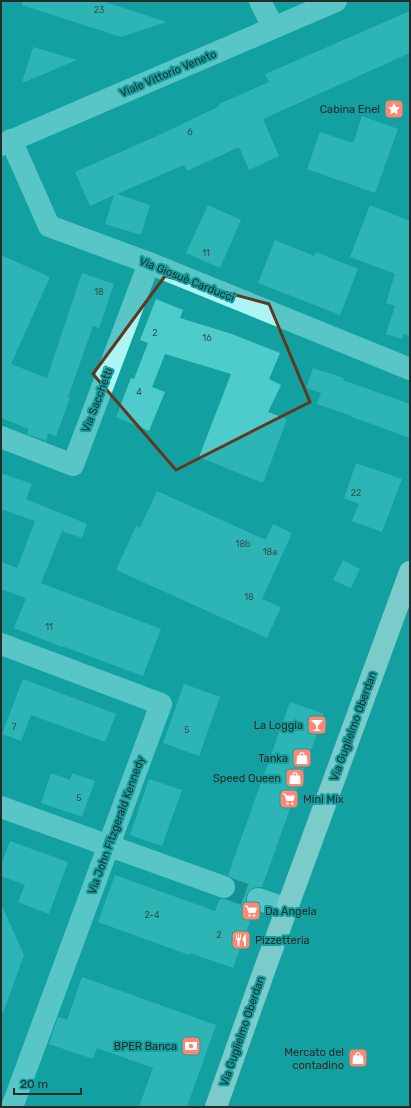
<svg xmlns="http://www.w3.org/2000/svg" width="411" height="1108" font-family="Rubik,sans-serif">
	<style>
		.building { fill: #4ecccc }
		.lines { fill: none; stroke-linecap: round; stroke-linejoin: round }
		.minor-tunnel { stroke: #188283; stroke-width: 22; stroke-dasharray: 22 11; stroke-linecap: butt }
		.minor { stroke: #adf4f4; stroke-width: 22 }
		.major { stroke: #faffff; stroke-width: 22 }
		.marked { fill: none; stroke: #623720; stroke-width: 3; stroke-linejoin: round }
		.labels { text-anchor: middle; stroke-width: 4; stroke-linejoin: round; paint-order: stroke }
		.number-label { font-size: 9px; fill: #325252 }
		.street-label { font-size: 11px; fill: #292929; stroke: #13a0a1 }
		.poi-label { font-size: 11px; fill: #292929; stroke: #13a0a1; text-anchor: end }
	</style>
	<rect width="100%" height="100%" fill="#13a0a1"/>
	<!-- building -->
	<g class="building">
		<polygon points="22,1 102,1 167,22 121,37 22,5"/>
		<polygon points="410,11 410,53 263,119 279,156 249,170 239,147 187,171 184,165 117,194 150,205 141,235 105,224 114,195 90,206 75,172 159,135 220,106 219,104 269,82 265,74"/>
		<polygon points="33,47 77,60 22,83"/>
		<polygon points="362,116 398,129 375,193 307,169 320,132 353,143"/>
		<polygon points="208,205 241,220 220,268 186,253"/>
		<polygon points="370,205 410,221 410,336 403,334 402,339 386,334 395,306 386,303 395,274 350,257"/>
		<polygon points="275,240 314,256 316,252 358,269 340,315 258,283"/>
		<polygon points="1,255 50,277 11,364 47,378 82,273 114,284 99,328 93,326 68,397 70,398 56,436 48,433 46,441 27,434 29,429 1,418"/>
		<polygon points="156,299 183,310 180,318 232,334 280,353 269,379 281,385 268,412 287,419 263,483 199,457 231,374 165,354 152,387 165,392 149,431 116,417 131,378 134,379 148,343 140,340"/>
		<polygon points="313,368 344,378 343,380 410,404 410,438 352,417 352,416 317,404 321,393 306,388"/>
		<polygon points="356,463 402,479 382,532 352,521 359,504 344,498"/>
		<polygon points="1,473 32,484 26,499 87,524 82,538 62,531 41,583 161,629 143,676 62,646 62,647 14,628 26,598 1,589 1,562 17,568 35,521 1,509"/>
		<polygon points="157,491 266,540 273,524 292,533 262,599 281,607 267,638 116,570 136,526 140,528"/>
		<polygon points="343,560 360,569 351,588 333,580"/>
		<polygon points="23,679 116,714 105,742 31,715 21,741 2,734"/>
		<polygon points="184,684 220,697 199,756 163,743"/>
		<polygon points="290,702 324,714 262,887 255,887 250,890 246,895 246,902 249,907 254,911 233,968 190,953 189,955 98,922 115,875 215,911 220,899 227,899 232,896 236,891 236,884 233,879 228,875"/>
		<polygon points="51,773 70,780 72,773 95,781 82,817 41,803"/>
		<polygon points="149,779 182,790 162,846 130,835"/>
		<polygon points="10,841 68,862 49,914 18,902 25,885 1,876 1,866"/>
		<polygon points="1,904 24,955 3,1013 1,1013"/>
		<polygon points="82,977 216,1025 187,1107 139,1107 153,1068 97,1048 93,1059 49,1044 58,1017 67,1020"/>
	</g>
	<g class="lines">
		<!-- minor-tunnel -->
		<polyline class="minor-tunnel" points="224,887 258,899"/>
		<!-- minor -->
		<g class="minor">
			<polyline points="260,1 273,27"/>
			<polyline points="11,140 49,226 149,263 410,369"/>
			<polyline points="1,145 336,1"/>
			<polyline points="1,437 73,465 149,263"/>
			<polyline points="1,644 161,704 12,1107"/>
			<polyline points="1,807 224,887"/>
			<polyline points="258,899 287,909"/>
		</g>
		<!-- major -->
		<polyline class="major" points="216,1107 264,971 410,572"/>
	</g>
	<!-- marked area -->
	<path d="M0 0H411V1108H0ZM165,276l104,28 41,98 -134,68 -83,-96z" fill="#13a0a1" fill-opacity=".55" fill-rule="evenodd"/>
	<path class="marked" d="M165,276l104,28 41,98 -134,68 -83,-96z"/>
	<!-- icons -->
	<defs>
		<g id="sight-square" transform="scale(1)"><rect x="-9" y="-9" width="18" height="18" rx="4" fill="#ff8670" stroke="#13a0a1"/><path d="M0-6L1.8-2.2L6-1.7L2.9 1.2L3.7 5.4L0 3.3L-3.7 5.4L-2.9 1.2L-6-1.7L-1.8-2.2Z" fill="#fff"/></g>
		<g id="bar-square" transform="scale(1)"><rect x="-9" y="-9" width="18" height="18" rx="4" fill="#ff8670" stroke="#13a0a1"/><path d="M-6-5H6L.8 .8V4.5H3.5V6h-7V4.5H-.8V.8Z" fill="#fff"/></g>
		<g id="shop-square" transform="scale(1)"><rect x="-9" y="-9" width="18" height="18" rx="4" fill="#ff8670" stroke="#13a0a1"/><path d="M-5-2.5h2.3a2.7 3.5 0 0 1 5.4 0H5L5.5 6h-11ZM-1.5-2.5h3a1.5 2.3 0 0 0-3 0Z" fill="#fff"/></g>
		<g id="supermarket-square" transform="scale(1)"><rect x="-9" y="-9" width="18" height="18" rx="4" fill="#ff8670" stroke="#13a0a1"/><path d="M-6-5.5h2.5l.6 2H6L4.5 2H-2.5L-4.4-4H-6ZM-1.5 3.2a1.3 1.3 0 1 0 .1 0ZM3 3.2a1.3 1.3 0 1 0 .1 0Z" fill="#fff"/></g>
		<g id="restaurant-square" transform="scale(1)"><rect x="-9" y="-9" width="18" height="18" rx="4" fill="#ff8670" stroke="#13a0a1"/><path d="M-5-6h1v4h1v-4h1v4h1v-4h1v5L-1.5 .5V6h-2V.5L-5-1ZM5-6V6H3V1.5H1.5Q1.5-4 5-6Z" fill="#fff"/></g>
		<g id="bank-square" transform="scale(1)"><rect x="-9" y="-9" width="18" height="18" rx="4" fill="#ff8670" stroke="#13a0a1"/><path d="M-6-4H6V4H-6ZM0-2.3a2.3 2.3 0 1 0 0 4.6a2.3 2.3 0 1 0 0-4.6Z" fill="#fff"/></g>
	</defs>
	<g fill-rule="evenodd">
		<use href="#sight-square" x="394" y="109"/>
		<use href="#bar-square" x="317" y="725"/>
		<use href="#shop-square" x="302" y="758"/>
		<use href="#shop-square" x="295" y="778"/>
		<use href="#supermarket-square" x="289" y="799"/>
		<use href="#supermarket-square" x="251" y="911"/>
		<use href="#restaurant-square" x="241" y="940"/>
		<use href="#bank-square" x="191" y="1046"/>
		<use href="#shop-square" x="358" y="1058"/>
	</g>
	<g class="labels">
		<!-- number labels -->
		<g class="number-label">
			<text x="99" y="13">23</text>
			<text x="190" y="135">6</text>
			<text x="206" y="256">11</text>
			<text x="99" y="295">18</text>
			<text x="155" y="336">2</text>
			<text x="207" y="341">16</text>
			<text x="139" y="395">4</text>
			<text x="356" y="496">22</text>
			<text x="243" y="547">18b</text>
			<text x="270" y="555">18a</text>
			<text x="249" y="600">18</text>
			<text x="49" y="630">11</text>
			<text x="14" y="730">7</text>
			<text x="187" y="733">5</text>
			<text x="79" y="801">5</text>
			<text x="152" y="918">2-4</text>
			<text x="219" y="938">2</text>
		</g>
		<!-- street labels -->
		<g class="street-label">
			<text transform="translate(168 73) rotate(-23)" y="4">Viale Vittorio Veneto</text>
			<text transform="translate(187 279) rotate(22)" y="4">Via Giosuè Carducci</text>
			<text transform="translate(97 400) rotate(-69)" y="4">Via Sacchetti</text>
			<text transform="translate(353 726) rotate(-70)" y="4">Via Guglielmo Oberdan</text>
			<text transform="translate(116 825) rotate(-70)" y="4">Via John Fitzgerald Kennedy</text>
			<text transform="translate(242 1031) rotate(-71)" y="4">Via Guglielmo Oberdan</text>
		</g>
		<!-- poi labels -->
		<g class="poi-label">
			<text x="380" y="113">Cabina Enel</text>
			<text x="303" y="729">La Loggia</text>
			<text x="288" y="762">Tanka</text>
			<text x="281" y="782">Speed Queen</text>
			<text x="303" y="803" text-anchor="start">Mini Mix</text>
			<text x="265" y="915" text-anchor="start">Da Angela</text>
			<text x="255" y="944" text-anchor="start">Pizzetteria</text>
			<text x="177" y="1050">BPER Banca</text>
			<text x="344" y="1056">Mercato del<tspan x="344" dy="13">contadino</tspan></text>
		</g>
	</g>
	<!-- border -->
	<rect width="411" height="1108" fill="none" stroke="#292929" stroke-width="4"/>
	<!-- scale -->
	<path d="M14 1088v6h67v-6" fill="none" stroke="#292929" stroke-width="2"/>
	<text x="20" y="1088" font-size="12" fill="#292929" stroke="#13a0a1" stroke-width="3" paint-order="stroke">20 m</text>
</svg>
